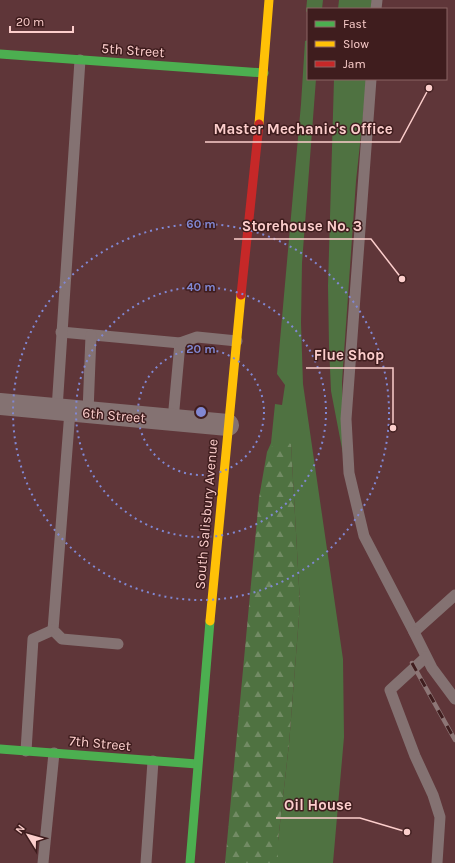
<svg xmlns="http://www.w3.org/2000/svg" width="455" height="863" font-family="Karla,sans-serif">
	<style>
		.grass { fill: #4f7241 }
		.forest { fill: url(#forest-firs) }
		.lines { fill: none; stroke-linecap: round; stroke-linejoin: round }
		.lane { stroke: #847272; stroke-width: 11 }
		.street { stroke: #847272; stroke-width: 22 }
		.fast { stroke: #4caf50; stroke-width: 9 }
		.slow { stroke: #ffc107; stroke-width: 9 }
		.jam { stroke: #c62828; stroke-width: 9 }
		.rail-casing { stroke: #8d7676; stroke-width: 4.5 }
		.rail { stroke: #3f1d1e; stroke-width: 3; stroke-dasharray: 9; stroke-linecap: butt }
		.ring { fill: none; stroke: #8188d3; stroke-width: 2; stroke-dasharray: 2 4 }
		.labels { text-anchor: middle; stroke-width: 3; stroke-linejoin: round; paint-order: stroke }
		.street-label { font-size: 14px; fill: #fccecc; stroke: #3f1d1e }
		.centre { fill: #8188d3; stroke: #3f1d1e; stroke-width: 2 }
		.ring-label { font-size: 12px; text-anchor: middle; font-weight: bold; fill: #8188d3; stroke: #3f1d1e; stroke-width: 3; stroke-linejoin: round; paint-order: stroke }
		.leader { fill: none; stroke: #fccecc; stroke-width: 1.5 }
		.callout-dot { fill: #fccecc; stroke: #3f1d1e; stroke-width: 1.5 }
		.callout-label { font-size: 15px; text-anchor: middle; font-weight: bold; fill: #fccecc; stroke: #3f1d1e; stroke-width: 3; stroke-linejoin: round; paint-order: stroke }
	</style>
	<defs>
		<pattern id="forest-firs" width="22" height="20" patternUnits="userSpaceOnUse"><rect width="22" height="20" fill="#4f7241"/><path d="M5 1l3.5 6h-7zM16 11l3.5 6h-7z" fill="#728b64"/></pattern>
	</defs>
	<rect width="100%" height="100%" fill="#5f3639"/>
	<!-- grass -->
	<g class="grass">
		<polygon points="307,0 323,0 322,9 308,9 308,14 306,11"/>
		<polygon points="339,0 372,0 371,9 338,9"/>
		<polygon points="308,40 308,79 316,79 302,263 301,323 303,384 343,659 344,737 333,863 278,863 278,841 289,744 300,604 291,444 267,452 271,443 275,404 282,405 285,385 277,374 301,104 305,41"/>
		<polygon points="334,79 367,79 356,181 342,382 344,459 331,391 329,346 328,286"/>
	</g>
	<!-- forest -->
	<polygon class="forest" points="279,439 291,444 300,604 289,744 278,841 278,863 225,863 259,498 267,452"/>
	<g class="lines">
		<!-- lane -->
		<g class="lane">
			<polyline points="376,9 377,0"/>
			<polyline points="371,79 346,419 349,473 364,536 414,632 455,595"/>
			<polyline points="61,332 180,343 173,420"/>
			<polyline points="180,343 197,337 237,341"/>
			<polyline points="57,409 80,60"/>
			<polyline points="70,411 53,630 62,639 118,644"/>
			<polyline points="88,412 91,335"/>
			<polyline points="414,632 432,668 455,699"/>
			<polyline points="426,657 390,690 415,756 433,795 440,817 437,863"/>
			<polyline points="26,751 33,639 53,630"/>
			<polyline points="43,863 54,753"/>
			<polyline points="146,863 153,761"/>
		</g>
		<!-- street -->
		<polyline class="street" points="0,404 228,425"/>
		<!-- fast -->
		<g class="fast">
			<polyline points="0,54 264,73"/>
			<polyline points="0,749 197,764"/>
			<polyline points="190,863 210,621"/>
		</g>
		<!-- slow -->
		<g class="slow">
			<polyline points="259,124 269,0"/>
			<polyline points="210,621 241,295"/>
		</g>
		<!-- jam -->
		<polyline class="jam" points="241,295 259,124"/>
		<!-- rail casing -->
		<g class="rail-casing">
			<polyline id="rail" points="412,663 455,740"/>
		</g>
		<!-- rail -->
		<use href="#rail" class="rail"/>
	</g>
	<!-- distance rings -->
	<g class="ring">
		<circle cx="201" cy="412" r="63"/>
		<circle cx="201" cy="412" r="125"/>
		<circle cx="201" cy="412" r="188"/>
	</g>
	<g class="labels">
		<!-- street labels -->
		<g class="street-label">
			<text transform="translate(133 50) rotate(4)" y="5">5th Street</text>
			<text transform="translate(114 415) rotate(5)" y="5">6th Street</text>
			<text transform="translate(206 514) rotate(-85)" y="5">South Salisbury Avenue</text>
			<text transform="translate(100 743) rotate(5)" y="5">7th Street</text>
		</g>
	</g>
	<circle cx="201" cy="412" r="6" class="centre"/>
	<g class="ring-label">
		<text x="201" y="228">60 m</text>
		<text x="201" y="291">40 m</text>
		<text x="201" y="353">20 m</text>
	</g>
	<!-- callouts -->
	<path class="leader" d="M429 88L400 142H205M402 279L371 239H234M393 428L393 368H306M407 832L360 818H276"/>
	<g class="callout-dot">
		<circle cx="429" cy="88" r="4"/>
		<circle cx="402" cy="279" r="4"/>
		<circle cx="393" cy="428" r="4"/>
		<circle cx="407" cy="832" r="4"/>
	</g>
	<g class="callout-label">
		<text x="303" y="134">Master Mechanic's Office</text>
		<text x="302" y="231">Storehouse No. 3</text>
		<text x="349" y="360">Flue Shop</text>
		<text x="318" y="810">Oil House</text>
	</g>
	<!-- legend -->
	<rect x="307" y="8" width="140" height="72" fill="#3f1d1e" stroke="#8b6464"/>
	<rect x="315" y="21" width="20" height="6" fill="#4caf50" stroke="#8b6464"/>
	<text x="343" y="28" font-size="12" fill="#fccecc">Fast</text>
	<rect x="315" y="41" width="20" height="6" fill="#ffc107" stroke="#8b6464"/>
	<text x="343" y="48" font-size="12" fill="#fccecc">Slow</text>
	<rect x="315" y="61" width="20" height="6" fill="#c62828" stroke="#8b6464"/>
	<text x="343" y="68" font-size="12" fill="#fccecc">Jam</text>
	<!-- north arrow -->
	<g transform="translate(28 835) rotate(307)" stroke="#3f1d1e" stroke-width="3" paint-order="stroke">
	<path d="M0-3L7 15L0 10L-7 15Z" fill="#fccecc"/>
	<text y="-6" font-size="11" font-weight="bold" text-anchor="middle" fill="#fccecc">N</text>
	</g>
	<!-- scale -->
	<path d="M10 26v6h63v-6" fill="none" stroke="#fccecc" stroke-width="2"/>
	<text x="16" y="26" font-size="12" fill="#fccecc" stroke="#3f1d1e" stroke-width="3" paint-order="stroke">20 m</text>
</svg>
